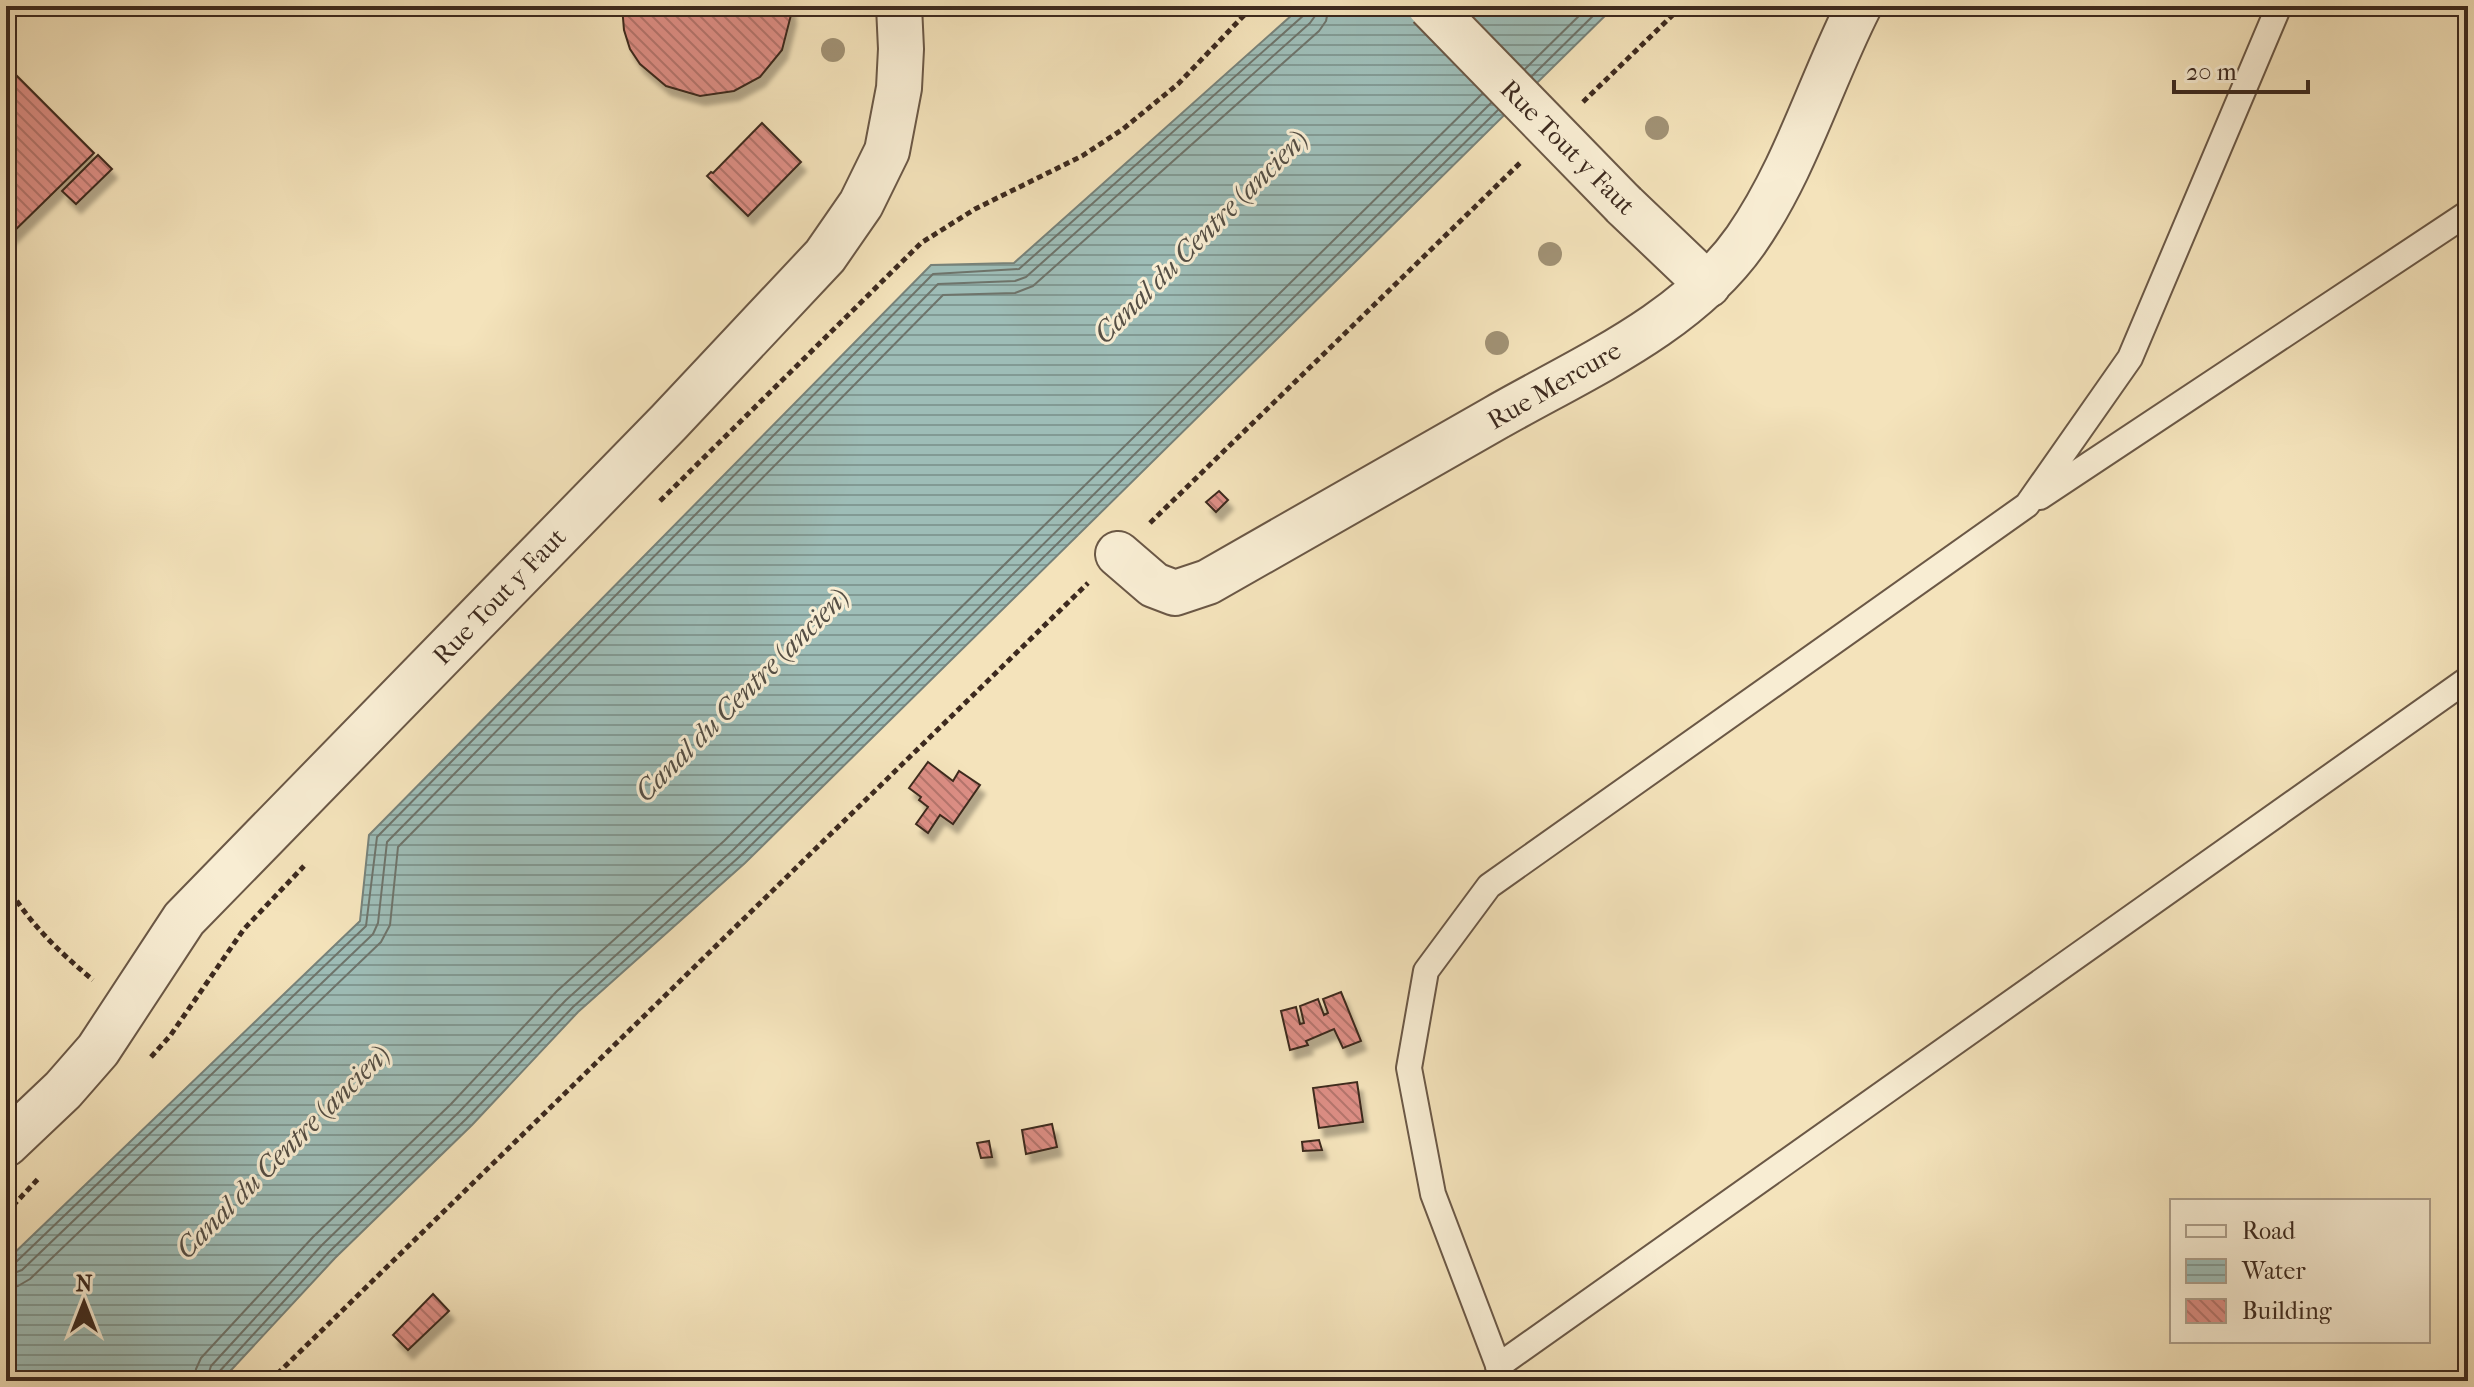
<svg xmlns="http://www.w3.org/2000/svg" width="2474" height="1387" font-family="'IM FELL French Canon',serif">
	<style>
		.water { fill: url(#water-rules); stroke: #77827a; stroke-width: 2 }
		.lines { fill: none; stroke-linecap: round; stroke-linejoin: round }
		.shore { stroke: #6e746b; stroke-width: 2 }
		.building { fill: url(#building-back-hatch); stroke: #3d2a1f; stroke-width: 2; filter: url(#shadow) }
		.lane-casing { stroke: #6b5846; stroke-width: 28 }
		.street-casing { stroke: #6b5846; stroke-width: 48 }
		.path { stroke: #3d2a1f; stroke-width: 5; stroke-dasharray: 6 4; stroke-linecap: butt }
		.lane { stroke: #f8edd3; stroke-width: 24 }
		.street { stroke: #f8edd3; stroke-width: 44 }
		.street-bridge-casing { stroke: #6b5846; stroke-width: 48; stroke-linecap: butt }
		.street-bridge { stroke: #f8edd3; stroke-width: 44 }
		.tree { fill: #a19275 }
		.labels { text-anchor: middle; stroke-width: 6; stroke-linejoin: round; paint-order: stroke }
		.street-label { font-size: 26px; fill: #3d2a1f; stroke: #f8edd3 }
		.water-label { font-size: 28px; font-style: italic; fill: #554f45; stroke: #f8edd3 }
	</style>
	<defs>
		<pattern id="water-rules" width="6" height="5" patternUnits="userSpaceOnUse" patternTransform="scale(2)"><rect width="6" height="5" fill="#9ebdb7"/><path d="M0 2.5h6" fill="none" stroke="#829a94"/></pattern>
		<pattern id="building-back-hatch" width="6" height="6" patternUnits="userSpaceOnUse" patternTransform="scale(2)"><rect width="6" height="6" fill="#dd8e85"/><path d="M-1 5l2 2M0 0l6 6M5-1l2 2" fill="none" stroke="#b4746c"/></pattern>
		<filter id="shadow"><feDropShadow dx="5" dy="9" stdDeviation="2" flood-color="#0004"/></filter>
	</defs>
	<rect width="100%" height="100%" fill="#f4e3bb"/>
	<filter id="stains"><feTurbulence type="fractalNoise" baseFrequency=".0025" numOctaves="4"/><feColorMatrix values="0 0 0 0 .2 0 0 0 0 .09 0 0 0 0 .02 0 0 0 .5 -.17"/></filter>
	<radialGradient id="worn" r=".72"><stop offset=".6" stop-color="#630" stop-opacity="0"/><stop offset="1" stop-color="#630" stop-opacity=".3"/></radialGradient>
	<!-- water -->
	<polygon class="water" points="1302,6 1615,6 745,863 578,1012 472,1125 335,1258 221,1381 6,1381 6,1261 360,921 369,835 931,265 1014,263"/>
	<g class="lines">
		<!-- shore -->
		<g class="shore">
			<polyline points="1525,69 1589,6"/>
			<polyline points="1532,76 1603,6"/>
			<polyline points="6,1266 15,1263 366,926 377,837 933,274 1019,269 1304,15 1307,6"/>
			<polyline points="6,1276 22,1270 373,934 378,923 387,842 938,284 1015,281 1026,277 1310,23 1315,16 1317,6"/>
			<polyline points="6,1288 18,1286 30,1279 381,942 390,925 398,847 943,295 1015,293 1033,286 1319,31 1326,21 1329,6"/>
			<polyline points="194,1381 196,1369 201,1358 313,1237 451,1104 557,991 724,841 1482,94"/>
			<polyline points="206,1381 211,1366 322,1245 459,1112 566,1000 733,850 1491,103"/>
			<polyline points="216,1381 218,1373 329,1252 466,1119 573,1007 739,857 1498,110"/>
		</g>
	</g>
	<!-- building -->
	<g class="building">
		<polygon points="622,6 790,6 791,15 782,50 760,77 734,91 700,96 666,86 640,64 630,49 624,30"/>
		<polygon points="6,65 94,153 6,239"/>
		<polygon points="762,123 801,162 748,216 707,176 711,172 713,173"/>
		<polygon points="98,155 112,169 76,204 62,191"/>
		<polygon points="1219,491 1228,500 1216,512 1206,502"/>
		<polygon points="928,762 953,781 959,771 980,785 953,824 940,815 928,833 916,824 928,807 919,800 921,797 909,788"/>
		<polygon points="1341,992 1361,1041 1343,1048 1334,1029 1306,1041 1308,1045 1290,1050 1281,1011 1296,1007 1300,1024 1304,1023 1300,1006 1318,999 1324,1015 1328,1013 1323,999"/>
		<polygon points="1357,1082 1363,1122 1319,1128 1313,1088"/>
		<polygon points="1052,1124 1057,1147 1026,1154 1022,1130"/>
		<polygon points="1319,1140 1322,1150 1303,1151 1302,1142"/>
		<polygon points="989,1141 992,1157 981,1158 977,1143"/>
		<polygon points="433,1294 449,1311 408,1350 393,1335"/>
	</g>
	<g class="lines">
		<!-- lane casing -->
		<g class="lane-casing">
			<g id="lane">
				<polyline points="2040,497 2468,213"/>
				<polyline points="1498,1366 2468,679"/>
				<polyline points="1504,1381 1433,1194 1409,1068 1426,971 1489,886 2027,505 2130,358 2279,6"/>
			</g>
		</g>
		<!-- street casing -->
		<g class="street-casing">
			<g id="street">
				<polyline points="1624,205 1708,285"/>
				<path d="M1118,554l36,31 21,8 33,-11c97,-55 193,-110 289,-165 86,-49 191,-94 249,-177 50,-72 74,-157 113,-234"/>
				<polyline points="6,1144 63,1090 98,1050 184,919 669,422 825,256 861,204 887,151 899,88 901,49 899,6"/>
			</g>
		</g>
		<!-- path -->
		<g class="path">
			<polyline points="1583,102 1682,6"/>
			<polyline points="660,501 921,243 975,209 1082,156 1123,129 1178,84 1253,6"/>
			<polyline points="1150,523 1521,162"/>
			<path d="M6,884c23,39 52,67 87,96"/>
			<polyline points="151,1057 170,1036 244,929 304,866"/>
			<polyline points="6,1213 38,1179"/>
			<polyline points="270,1381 1088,583"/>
		</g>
		<!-- lane -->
		<use href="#lane" class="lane"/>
		<!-- street -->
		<use href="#street" class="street"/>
		<!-- street-bridge casing -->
		<g class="street-bridge-casing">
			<polyline id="street-bridge" points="1430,6 1624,205"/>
		</g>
		<!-- street-bridge -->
		<use href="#street-bridge" class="street-bridge"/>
	</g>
	<!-- trees -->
	<g class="tree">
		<circle cx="833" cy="50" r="12"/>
		<circle cx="1657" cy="128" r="12"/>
		<circle cx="1550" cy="254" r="12"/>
		<circle cx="1497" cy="343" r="12"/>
	</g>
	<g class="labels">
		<!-- street labels -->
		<g class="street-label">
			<text transform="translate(1568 147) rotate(45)" y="9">Rue Tout y Faut</text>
			<text transform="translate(1554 385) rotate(-30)" y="9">Rue Mercure</text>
			<text transform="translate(499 596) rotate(-46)" y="9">Rue Tout y Faut</text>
		</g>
		<!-- water labels -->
		<g class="water-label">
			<text transform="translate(1200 236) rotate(-45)" y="10">Canal du Centre (ancien)</text>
			<text transform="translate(741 694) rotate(-45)" y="10">Canal du Centre (ancien)</text>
			<text transform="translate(282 1151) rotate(-45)" y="10">Canal du Centre (ancien)</text>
		</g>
	</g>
	<!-- margin -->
	<rect width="2474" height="1387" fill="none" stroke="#f4e3bb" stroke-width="32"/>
	<rect x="8" y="8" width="2458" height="1371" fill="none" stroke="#3d2a1f" stroke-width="4"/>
	<rect x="16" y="16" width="2442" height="1355" fill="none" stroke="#3d2a1f" stroke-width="2"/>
	<!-- legend -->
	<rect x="2170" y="1199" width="260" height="144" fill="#f8edd3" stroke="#ad9f8b" stroke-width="2"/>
	<rect x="2186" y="1225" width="40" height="12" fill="#f8edd3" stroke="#ad9f8b" stroke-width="2"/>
	<text x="2242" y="1239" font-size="24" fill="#3d2a1f">Road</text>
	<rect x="2186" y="1259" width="40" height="24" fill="url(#water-rules)" stroke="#ad9f8b" stroke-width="2"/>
	<text x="2242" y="1279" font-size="24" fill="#3d2a1f">Water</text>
	<rect x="2186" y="1299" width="40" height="24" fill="url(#building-back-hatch)" stroke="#ad9f8b" stroke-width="2"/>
	<text x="2242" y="1319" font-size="24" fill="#3d2a1f">Building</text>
	<!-- north arrow -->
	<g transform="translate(84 1303)" stroke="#f8edd3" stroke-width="6" paint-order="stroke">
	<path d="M0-6L14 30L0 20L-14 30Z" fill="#3d2a1f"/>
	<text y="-12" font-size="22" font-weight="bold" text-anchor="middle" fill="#3d2a1f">N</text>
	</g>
	<!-- scale -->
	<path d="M2174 80v12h134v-12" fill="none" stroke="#3d2a1f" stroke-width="4"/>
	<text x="2186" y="80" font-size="24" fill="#3d2a1f" stroke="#f8edd3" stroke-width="6" paint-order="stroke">20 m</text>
	<rect width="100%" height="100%" filter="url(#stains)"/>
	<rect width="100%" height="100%" fill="url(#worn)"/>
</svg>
